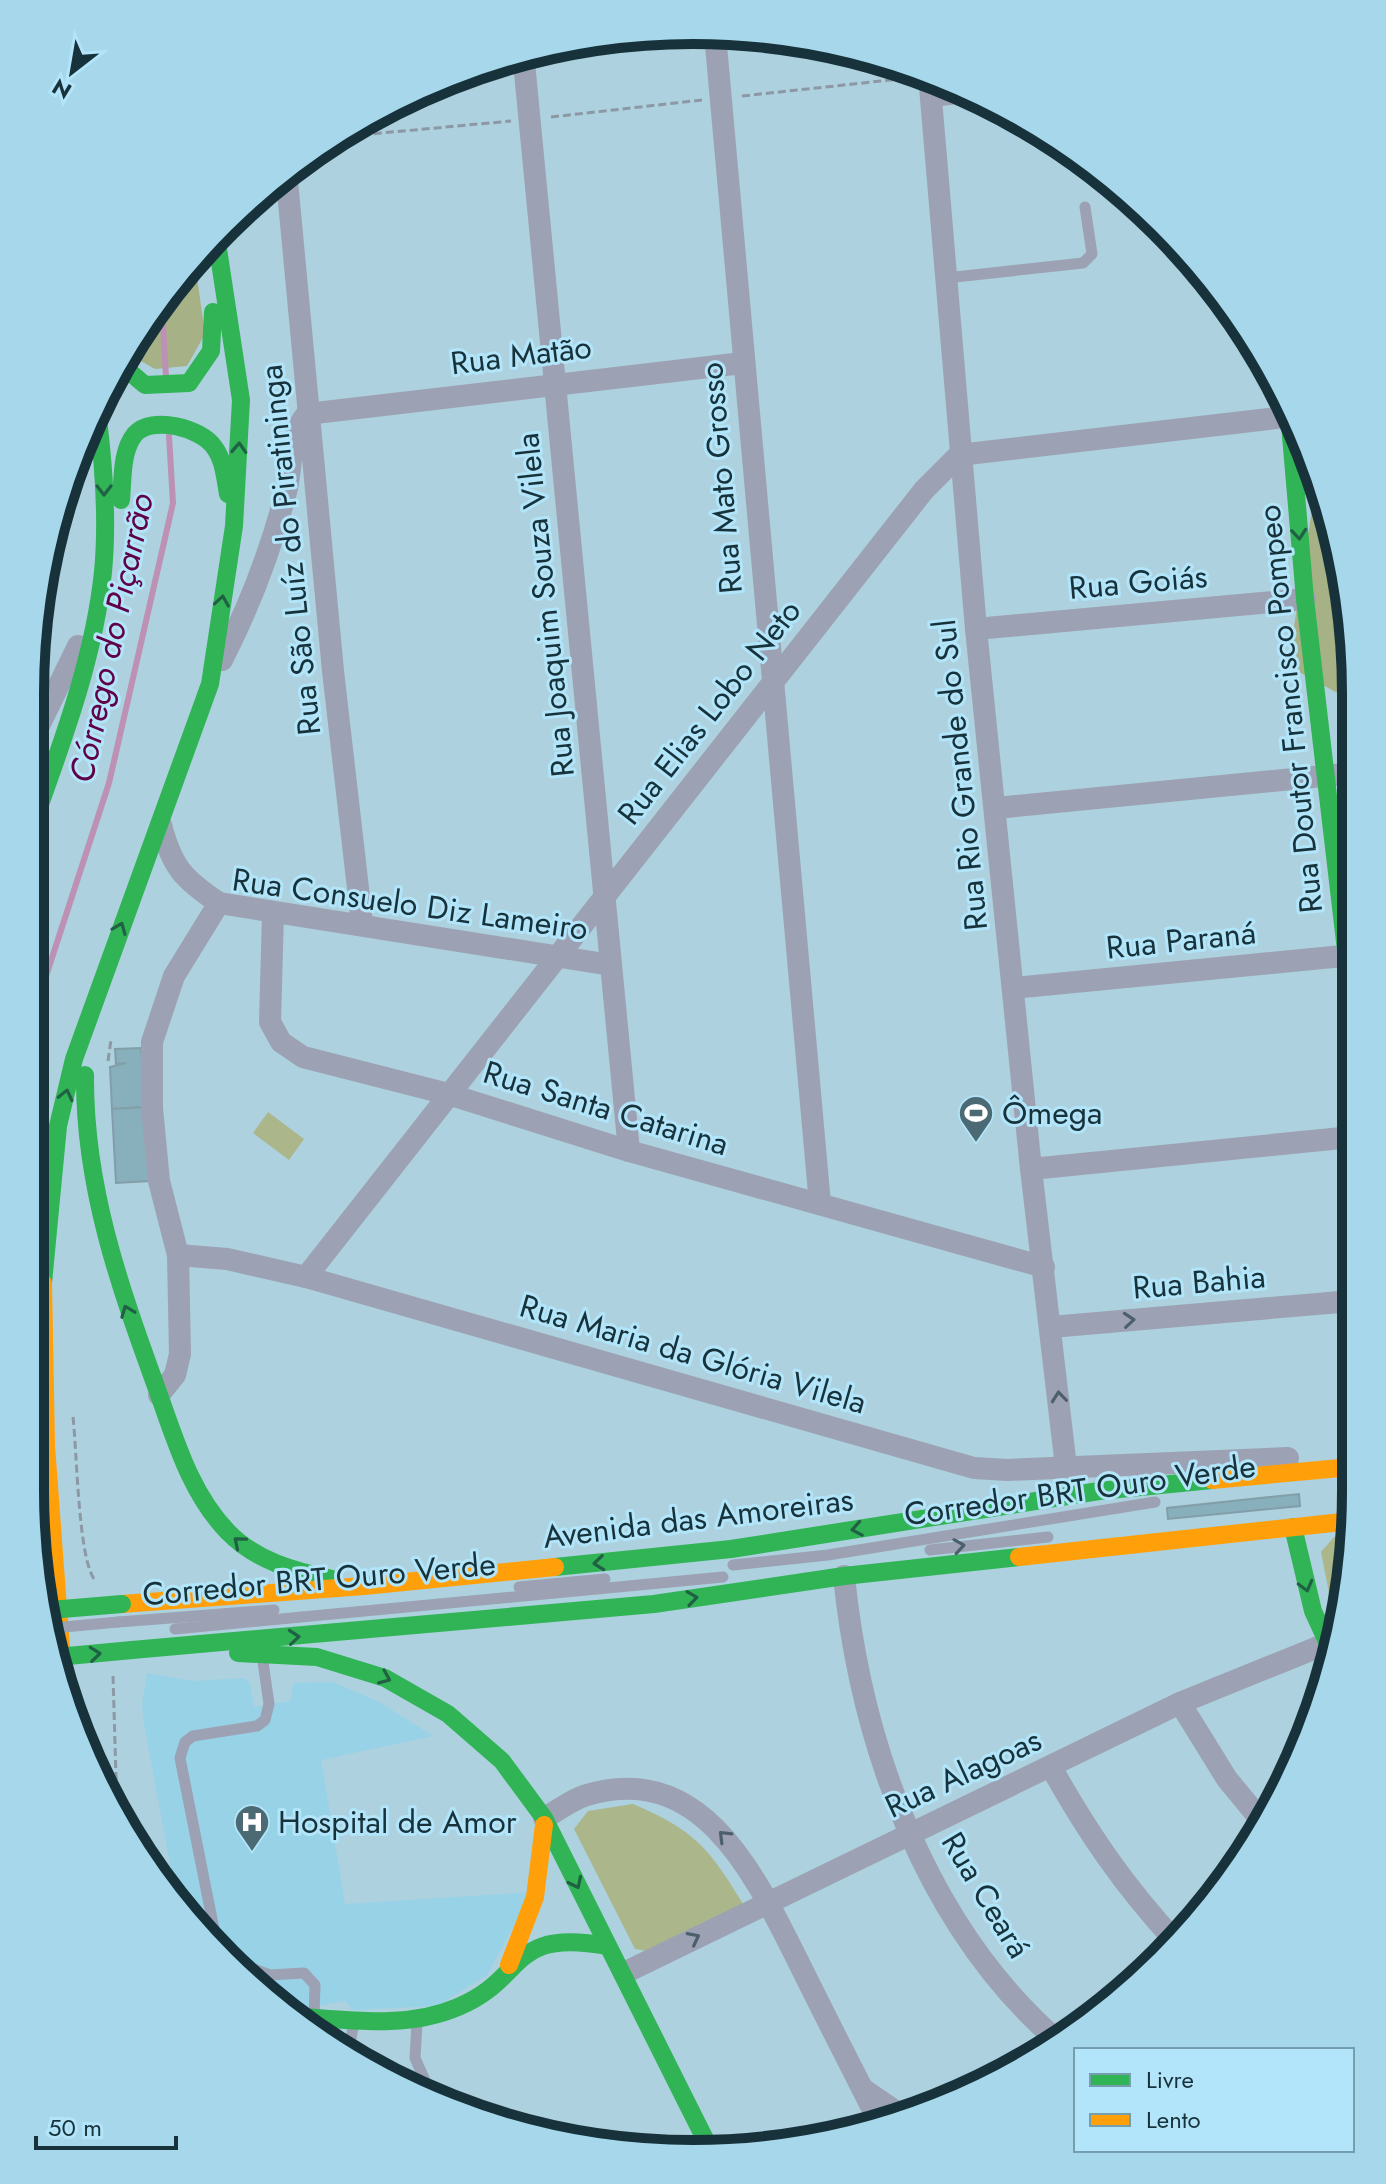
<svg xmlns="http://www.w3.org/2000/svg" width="1386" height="2184" font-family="Jost,sans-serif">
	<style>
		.built { fill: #98d2e6 }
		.green { fill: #abb68b }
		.forest { fill: #a6b185 }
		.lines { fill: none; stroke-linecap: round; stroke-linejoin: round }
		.stream { stroke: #bc91b5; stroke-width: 6 }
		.building { fill: #88afbc; stroke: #829ea9; stroke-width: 2 }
		.path { stroke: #8d98a5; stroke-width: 3; stroke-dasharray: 8 4; stroke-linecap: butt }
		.lane { stroke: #9ca2b4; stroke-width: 11 }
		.street { stroke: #9ca2b4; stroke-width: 22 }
		.fast { stroke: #30b455; stroke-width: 18 }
		.slow { stroke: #ff9f0a; stroke-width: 18 }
		.lane-bridge { stroke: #9ca2b4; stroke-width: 11 }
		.fast-bridge { stroke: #30b455; stroke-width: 18 }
		.oneway { stroke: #206044 }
		.oneway2 { stroke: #4c5f6b }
		.labels { text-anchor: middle; stroke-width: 6; stroke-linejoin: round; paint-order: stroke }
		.street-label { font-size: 32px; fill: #17323b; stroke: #b2e5f9 }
		.poi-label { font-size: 32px; fill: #17323b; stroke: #b2e5f9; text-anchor: start }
		.water-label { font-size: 34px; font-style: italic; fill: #600046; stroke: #b2e5f9 }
		.rim { fill: none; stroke: #17323b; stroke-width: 10 }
	</style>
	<rect width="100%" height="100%" fill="#add1de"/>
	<!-- built -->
	<polygon class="built" points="147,1673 192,1681 244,1678 250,1683 254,1707 291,1701 293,1683 333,1682 381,1703 433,1736 321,1760 345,1904 532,1892 487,1975 437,2006 352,2010 346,2001 305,2008 266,1992 176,1896 144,1724 142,1704"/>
	<!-- green -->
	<g class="green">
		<polygon points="268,1112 304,1139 289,1160 253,1133"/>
		<polygon points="1351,1535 1350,1577 1339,1618 1331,1603 1321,1552 1334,1537"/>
		<path d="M633,1804c61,26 76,44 110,100l-91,48 -17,-3 -61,-120 14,-18z"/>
	</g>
	<!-- forest -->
	<g class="forest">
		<polygon points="194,256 205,334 187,366 155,369 132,356"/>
		<path d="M1317,477c26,71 38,149 37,225l-66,-36z"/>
	</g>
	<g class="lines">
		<!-- stream -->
		<g class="stream">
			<polyline points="162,308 166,377"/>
			<polyline points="33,1016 109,783 173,503 169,436"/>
		</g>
	</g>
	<!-- building -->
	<g class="building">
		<polygon points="141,1048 146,1107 112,1109 110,1067 126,1063 116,1064 115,1049"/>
		<polygon points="146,1107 150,1181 116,1183 112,1109"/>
		<polygon points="1299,1494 1300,1506 1168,1519 1167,1508"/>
	</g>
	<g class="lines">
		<!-- path -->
		<g class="path">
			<polyline points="742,96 909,78"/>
			<polyline points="551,117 702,100"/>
			<polyline points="338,137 511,121"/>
			<polyline points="239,214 240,225"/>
			<polyline points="108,1061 111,1040"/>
			<path d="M73,1417c4,35 5,138 21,162"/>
			<polyline points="113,1676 116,1777 130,1835"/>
		</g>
		<!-- lane -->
		<g class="lane">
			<polyline points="946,278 1083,263 1092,254 1085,207"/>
			<polyline points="930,1550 1048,1537"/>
			<polyline points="733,1565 828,1555 1155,1502"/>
			<polyline points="519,1587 605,1579"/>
			<polyline points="118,1622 274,1610"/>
			<polyline points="175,1629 723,1577"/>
			<polyline points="216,1939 180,1758 185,1742 193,1736 257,1726 265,1720 269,1704 262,1655"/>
			<polyline points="240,1964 270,1975 304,1973 315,1985 314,2016"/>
			<polyline points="417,2023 415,2058 430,2092"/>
			<polyline points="349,2049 354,2022"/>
		</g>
		<!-- street -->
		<g class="street">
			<polyline points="715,34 820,1204"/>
			<polyline points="523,52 629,1151"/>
			<polyline points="929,75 976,629 1031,1169 1066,1467"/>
			<polyline points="931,96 966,92"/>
			<polyline points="286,170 333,671 362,923"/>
			<polyline points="307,414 743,363"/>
			<polyline points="976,629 1305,599"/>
			<path d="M222,660c27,-53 49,-110 64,-168 7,-26 2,-55 20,-77"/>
			<polyline points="35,734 78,646"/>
			<polyline points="996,808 1354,773"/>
			<path d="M161,825c11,42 22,54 58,78"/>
			<polyline points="273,913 270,1022 281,1042 303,1057 448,1094 629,1151 1044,1267"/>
			<polyline points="1014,988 1353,955"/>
			<polyline points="1031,1169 1352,1137"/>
			<polyline points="178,1255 227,1259 306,1277 974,1468 1007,1470 1288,1458"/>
			<polyline points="306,1277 924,490 959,455 1294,416"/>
			<polyline points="1051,1327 1352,1301"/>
			<polyline points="159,1395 175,1375 180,1354 178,1255 159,1181 152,1108 152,1042 174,976 219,903 611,965"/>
			<path d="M844,1576c17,170 83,353 216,467"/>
			<polyline points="1180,1703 1227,1779 1260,1819"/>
			<path d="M1051,1767c37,66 73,119 125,175"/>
			<path d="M544,1818c14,-7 28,-19 43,-23 116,-35 169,83 211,166 27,55 55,109 82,163"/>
			<polyline points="624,1973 1180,1703 1333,1641"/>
			<polyline points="863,2089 901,2115"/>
		</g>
		<!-- fast -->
		<g class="fast">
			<polyline points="125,368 145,385 189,383 211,351 213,312"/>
			<polyline points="1288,401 1305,599 1353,1010"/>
			<path d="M121,500c2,-21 0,-49 14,-66 17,-19 66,-6 79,13 10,13 11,31 14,47"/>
			<path d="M34,821c29,-81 60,-163 69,-249 5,-53 1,-107 -6,-160"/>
			<path d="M85,1075c-1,113 35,212 73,317 18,50 33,102 70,140 28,29 66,39 104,47"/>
			<polyline points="43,1283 58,1126 74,1059 210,684 234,526 241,400 216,236"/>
			<polyline points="1293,1527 1313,1611 1331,1650"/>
			<polyline points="555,1567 731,1549 1099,1491 1212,1480"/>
			<polyline points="132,1650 654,1604 844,1576 1019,1557"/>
			<polyline points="238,1653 317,1657 385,1678 448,1714 502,1761 544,1818 709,2147"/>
			<path d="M288,2016c56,3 117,14 170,-9 70,-29 49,-79 149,-61"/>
		</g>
		<!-- slow -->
		<g class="slow">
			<polyline points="43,1283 46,1446 65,1702"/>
			<polyline points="1212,1480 1351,1467"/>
			<polyline points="1019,1557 1351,1521"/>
			<polyline points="122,1604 364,1586 555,1567"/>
			<polyline points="509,1965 535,1897 544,1825"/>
		</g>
		<!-- lane-bridge -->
		<polyline class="lane-bridge" points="53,1628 118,1622"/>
		<!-- fast-bridge -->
		<g class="fast-bridge">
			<polyline points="50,1610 122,1604"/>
			<polyline points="57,1657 132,1650"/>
		</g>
	</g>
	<!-- one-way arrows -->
	<defs><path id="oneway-chevron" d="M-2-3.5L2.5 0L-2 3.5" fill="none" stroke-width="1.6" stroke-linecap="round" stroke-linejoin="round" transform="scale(2)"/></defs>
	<g class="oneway">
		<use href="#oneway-chevron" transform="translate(239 448) rotate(-87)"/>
		<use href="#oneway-chevron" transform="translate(104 490) rotate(90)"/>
		<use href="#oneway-chevron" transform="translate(1299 534) rotate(85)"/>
		<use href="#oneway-chevron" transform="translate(222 601) rotate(-81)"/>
		<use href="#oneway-chevron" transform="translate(120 928) rotate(-68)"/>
		<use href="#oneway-chevron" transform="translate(66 1095) rotate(-77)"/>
		<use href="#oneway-chevron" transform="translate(127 1311) rotate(-111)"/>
		<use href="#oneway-chevron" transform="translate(857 1529) rotate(170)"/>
		<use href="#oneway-chevron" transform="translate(239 1542) rotate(-140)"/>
		<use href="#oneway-chevron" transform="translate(599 1563) rotate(174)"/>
		<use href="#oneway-chevron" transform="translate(1306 1586) rotate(75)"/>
		<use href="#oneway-chevron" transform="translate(692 1598) rotate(-8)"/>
		<use href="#oneway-chevron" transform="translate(294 1637) rotate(-5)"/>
		<use href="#oneway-chevron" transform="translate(95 1654) rotate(-6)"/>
		<use href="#oneway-chevron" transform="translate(385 1678) rotate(23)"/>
		<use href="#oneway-chevron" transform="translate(576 1883) rotate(64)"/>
	</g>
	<g class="oneway2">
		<use href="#oneway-chevron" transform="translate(1129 1320) rotate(-5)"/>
		<use href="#oneway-chevron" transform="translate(1059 1397) rotate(-96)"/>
		<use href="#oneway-chevron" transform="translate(959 1546) rotate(-9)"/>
		<use href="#oneway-chevron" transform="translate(724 1836) rotate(-135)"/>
		<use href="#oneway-chevron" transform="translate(694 1938) rotate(-27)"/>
	</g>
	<!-- icons -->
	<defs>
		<g id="stadium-pin" transform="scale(1.8)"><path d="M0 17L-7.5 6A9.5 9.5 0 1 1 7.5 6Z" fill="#4c6a74" stroke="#b2e5f9"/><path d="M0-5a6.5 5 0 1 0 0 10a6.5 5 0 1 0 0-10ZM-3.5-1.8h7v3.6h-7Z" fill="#fff"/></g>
		<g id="hospital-pin" transform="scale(1.8)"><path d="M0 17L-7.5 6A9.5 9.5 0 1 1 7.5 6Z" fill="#4c6a74" stroke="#b2e5f9"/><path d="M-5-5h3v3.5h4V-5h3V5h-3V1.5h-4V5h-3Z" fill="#fff"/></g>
	</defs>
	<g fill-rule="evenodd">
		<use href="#stadium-pin" x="976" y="1113"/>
		<use href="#hospital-pin" x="252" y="1822"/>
	</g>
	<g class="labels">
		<!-- street labels -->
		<g class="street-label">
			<text transform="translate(521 355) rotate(-7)" y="11">Rua Matão</text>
			<text transform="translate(721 478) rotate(-95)" y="11">Rua Mato Grosso</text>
			<text transform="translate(290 550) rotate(-96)" y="11">Rua São Luíz do Piratininga</text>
			<text transform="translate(1138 582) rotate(-5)" y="11">Rua Goiás</text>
			<text transform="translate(545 605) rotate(-96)" y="11">Rua Joaquim Souza Vilela</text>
			<text transform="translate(1290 709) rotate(-96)" y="11">Rua Doutor Francisco Pompeo</text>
			<text transform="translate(709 712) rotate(-52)" y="11">Rua Elias Lobo Neto</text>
			<text transform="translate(960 775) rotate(-96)" y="11">Rua Rio Grande do Sul</text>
			<text transform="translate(410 904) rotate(8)" y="11">Rua Consuelo Diz Lameiro</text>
			<text transform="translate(1181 940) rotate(-6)" y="11">Rua Paraná</text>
			<text transform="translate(606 1108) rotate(17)" y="11">Rua Santa Catarina</text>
			<text transform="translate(1199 1282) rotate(-5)" y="11">Rua Bahia</text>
			<text transform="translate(693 1354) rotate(16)" y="11">Rua Maria da Glória Vilela</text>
			<text transform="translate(1080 1490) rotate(-8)" y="11">Corredor BRT Ouro Verde</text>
			<text transform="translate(698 1518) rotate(-7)" y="11">Avenida das Amoreiras</text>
			<text transform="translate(319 1579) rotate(-5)" y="11">Corredor BRT Ouro Verde</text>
			<text transform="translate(963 1773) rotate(-25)" y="11">Rua Alagoas</text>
			<text transform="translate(986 1895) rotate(59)" y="11">Rua Ceará</text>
		</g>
		<!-- poi labels -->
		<g class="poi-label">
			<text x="1002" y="1124">Ômega</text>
			<text x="278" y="1833">Hospital de Amor</text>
		</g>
		<!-- water labels -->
		<g class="water-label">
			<text transform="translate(111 638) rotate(-78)" y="12">Córrego do Piçarrão</text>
		</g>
	</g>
	<!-- crop -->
	<path d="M0 0H1386V2184H0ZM693 44H693A649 649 0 0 1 1342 693V1491A649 649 0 0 1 693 2140H693A649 649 0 0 1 44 1491V693A649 649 0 0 1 693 44Z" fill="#a6d7ea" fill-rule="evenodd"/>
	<path class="rim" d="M693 44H693A649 649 0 0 1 1342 693V1491A649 649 0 0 1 693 2140H693A649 649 0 0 1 44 1491V693A649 649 0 0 1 693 44Z"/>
	<!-- legend -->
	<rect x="1074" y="2048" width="280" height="104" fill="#b2e5f9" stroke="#749dad" stroke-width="2"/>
	<rect x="1090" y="2074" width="40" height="12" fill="#30b455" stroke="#749dad" stroke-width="2"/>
	<text x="1146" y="2088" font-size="24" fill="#17323b">Livre</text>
	<rect x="1090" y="2114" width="40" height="12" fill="#ff9f0a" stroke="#749dad" stroke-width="2"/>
	<text x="1146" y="2128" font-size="24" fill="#17323b">Lento</text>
	<!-- north arrow -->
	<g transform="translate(72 72) rotate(211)" stroke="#b2e5f9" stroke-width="6" paint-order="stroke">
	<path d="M0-6L14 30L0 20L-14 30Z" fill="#17323b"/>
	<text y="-12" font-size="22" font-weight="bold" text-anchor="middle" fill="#17323b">N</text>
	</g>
	<!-- scale -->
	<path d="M36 2136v12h140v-12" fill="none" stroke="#17323b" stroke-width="4"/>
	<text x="48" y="2136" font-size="24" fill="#17323b" stroke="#b2e5f9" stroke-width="6" paint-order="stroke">50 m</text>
</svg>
